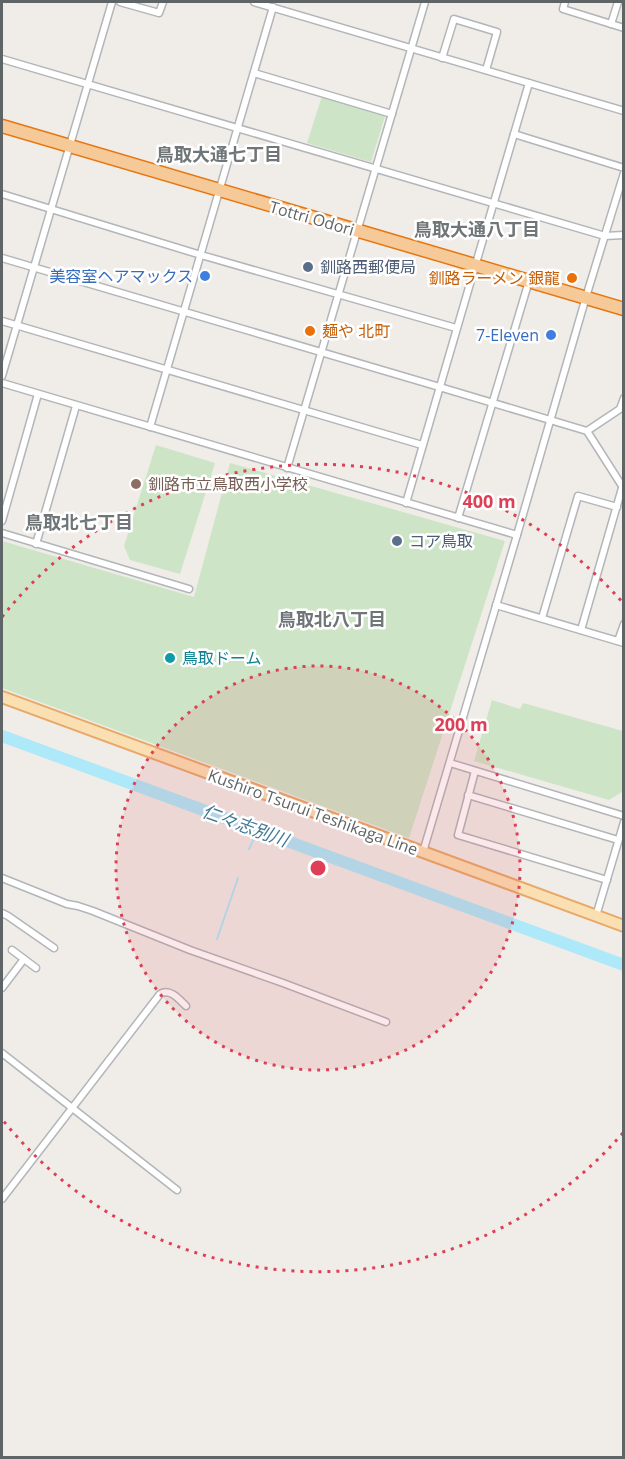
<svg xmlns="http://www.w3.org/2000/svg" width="625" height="1459" font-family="'Open Sans','Noto Sans JP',sans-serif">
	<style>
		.green { fill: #cde5c6 }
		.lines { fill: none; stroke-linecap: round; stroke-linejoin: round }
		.stream { stroke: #aee9f9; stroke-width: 2 }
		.river { stroke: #aee9f9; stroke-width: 12 }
		.street-casing { stroke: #b2b6b9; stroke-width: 9 }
		.primary-casing { stroke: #e8a968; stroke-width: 14 }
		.highway-casing { stroke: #e77610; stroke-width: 15 }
		.street { stroke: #fff; stroke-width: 6 }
		.primary { stroke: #fadfb2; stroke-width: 10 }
		.highway { stroke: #f6ca98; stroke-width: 12 }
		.ring { fill: none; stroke: #de3f54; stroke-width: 3; stroke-dasharray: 3 6 }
		.service-dot { fill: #5c6f8a; stroke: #fff; stroke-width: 2 }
		.shop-dot { fill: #3f7fe0; stroke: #fff; stroke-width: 2 }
		.food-dot { fill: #e8710a; stroke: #fff; stroke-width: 2 }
		.education-dot { fill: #8d6e63; stroke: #fff; stroke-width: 2 }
		.culture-dot { fill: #0f9aa8; stroke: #fff; stroke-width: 2 }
		.labels { text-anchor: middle; stroke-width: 5; stroke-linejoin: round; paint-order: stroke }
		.street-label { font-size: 16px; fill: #5f6467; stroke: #fff }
		.service-label { font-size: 16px; fill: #4e5e75; stroke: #fff; text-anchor: start }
		.shop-label { font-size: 16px; fill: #366cbe; stroke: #fff; text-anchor: end }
		.food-label { font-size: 16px; fill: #c56008; stroke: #fff; text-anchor: end }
		.education-label { font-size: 16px; fill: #785e54; stroke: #fff; text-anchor: start }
		.culture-label { font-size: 16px; fill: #0d838f; stroke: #fff; text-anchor: start }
		.neighbourhood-label { font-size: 18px; font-weight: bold; fill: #707678; stroke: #fff }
		.water-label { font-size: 18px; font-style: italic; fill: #417992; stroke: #fff }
		.centre { fill: #de3f54; stroke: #fff; stroke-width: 3 }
		.ring-label { font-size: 18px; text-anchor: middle; font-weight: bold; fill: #de3f54; stroke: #fff; stroke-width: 5; stroke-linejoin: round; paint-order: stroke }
	</style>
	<rect width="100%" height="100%" fill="#f0ece8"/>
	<!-- green -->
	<g class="green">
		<polygon points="322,96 385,116 371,162 307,143"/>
		<polygon points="156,445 215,463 180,574 130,560 124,546"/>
		<polygon points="230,463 505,541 409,838 2,688 2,541 194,597"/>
		<polygon points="492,700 520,709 523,703 623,731 624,788 622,792 609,800 474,761"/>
	</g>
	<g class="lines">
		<!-- stream -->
		<g class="stream">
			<polyline points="249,849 258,830"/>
			<polyline points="217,939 238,878"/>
		</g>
		<!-- river -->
		<polyline class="river" points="2,736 624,965"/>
		<!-- street casing -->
		<g class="street-casing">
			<g id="street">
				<polyline points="120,2 159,13 163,2"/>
				<polyline points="254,2 624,111"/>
				<polyline points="565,2 563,9 624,28"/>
				<polyline points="611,24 618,2"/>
				<polyline points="442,58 454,19 497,32 486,70"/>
				<polyline points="2,59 605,236 624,235"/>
				<polyline points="254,73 392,114"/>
				<polyline points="514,134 624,168"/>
				<polyline points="2,194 201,255 456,328"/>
				<path d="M2,258c195,56 390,115 585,173l37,58"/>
				<polyline points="2,321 422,445"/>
				<polyline points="2,376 112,2"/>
				<polyline points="2,383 517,535"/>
				<polyline points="150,427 273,7"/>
				<polyline points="587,431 620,409 624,398"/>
				<polyline points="287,468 425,2"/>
				<path d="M406,503c40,-140 82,-280 123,-420"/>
				<polyline points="458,518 529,281"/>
				<polyline points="2,521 38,394"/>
				<polyline points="2,533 189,589"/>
				<polyline points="36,544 76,406"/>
				<polyline points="496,605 624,643"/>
				<polyline points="542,618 578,496 617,507"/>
				<polyline points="581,630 622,488"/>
				<polyline points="618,641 624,624"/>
				<polyline points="450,763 624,816"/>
				<polyline points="475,771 458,835 607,880"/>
				<polyline points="468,795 618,840"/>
				<polyline points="423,852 517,535 586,297 624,173"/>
				<polyline points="2,878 67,904 78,906 93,911 190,950 283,983 386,1022"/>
				<polyline points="2,913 8,916 54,948"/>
				<polyline points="596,916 624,822"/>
				<polyline points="12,950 36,968"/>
				<polyline points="2,988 24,959"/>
				<polyline points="2,1053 177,1190"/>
				<path d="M2,1199l158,-205c10,-6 19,5 26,12"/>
			</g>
		</g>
		<!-- primary casing -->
		<g class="primary-casing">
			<polyline id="primary" points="2,697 624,926"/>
		</g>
		<!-- highway casing -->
		<g class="highway-casing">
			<polyline id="highway" points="2,126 624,309"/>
		</g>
		<!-- street -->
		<use href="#street" class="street"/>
		<!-- primary -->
		<use href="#primary" class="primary"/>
		<!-- highway -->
		<use href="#highway" class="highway"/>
	</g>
	<!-- distance rings -->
	<circle cx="318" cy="868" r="202" fill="#de3f54" fill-opacity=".12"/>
	<g class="ring">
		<circle cx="318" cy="868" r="202"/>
		<path d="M623 1133A404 404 0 0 1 2 1119M2 617A404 404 0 0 1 623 603"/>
	</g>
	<!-- markers -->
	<g class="service-dot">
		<circle cx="308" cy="267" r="6"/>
		<circle cx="397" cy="541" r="6"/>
	</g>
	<g class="shop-dot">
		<circle cx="205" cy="276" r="6"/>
		<circle cx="551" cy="335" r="6"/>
	</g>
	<g class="food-dot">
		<circle cx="572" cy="278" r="6"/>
		<circle cx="310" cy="331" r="6"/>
	</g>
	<circle class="education-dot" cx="136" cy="484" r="6"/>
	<circle class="culture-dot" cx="170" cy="658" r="6"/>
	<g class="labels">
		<!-- street labels -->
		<g class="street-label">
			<text transform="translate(312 218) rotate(16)" y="6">Tottri Odori</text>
			<text transform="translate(313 812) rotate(20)" y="6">Kushiro Tsurui Teshikaga Line</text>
		</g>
		<!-- service labels -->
		<g class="service-label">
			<text x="320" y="273">釧路西郵便局</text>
			<text x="409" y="547">コア鳥取</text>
		</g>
		<!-- shop labels -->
		<g class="shop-label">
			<text x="193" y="282">美容室ヘアマックス</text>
			<text x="539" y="341">7-Eleven</text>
		</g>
		<!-- food labels -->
		<g class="food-label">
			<text x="560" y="284">釧路ラーメン 銀龍</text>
			<text x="322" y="337" text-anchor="start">麺や 北町</text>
		</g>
		<!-- education labels -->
		<g class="education-label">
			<text x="148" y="490">釧路市立鳥取西小学校</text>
		</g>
		<!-- culture labels -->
		<g class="culture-label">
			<text x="182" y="664">鳥取ドーム</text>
		</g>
		<!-- neighbourhood labels -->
		<g class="neighbourhood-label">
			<text x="219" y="161">鳥取大通七丁目</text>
			<text x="477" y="236">鳥取大通八丁目</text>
			<text x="79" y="529">鳥取北七丁目</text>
			<text x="332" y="626">鳥取北八丁目</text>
		</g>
		<!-- water labels -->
		<g class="water-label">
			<text transform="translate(245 826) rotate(20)" y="6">仁々志別川</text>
		</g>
	</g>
	<circle cx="318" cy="868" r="9" class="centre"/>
	<g class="ring-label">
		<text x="489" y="508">400 m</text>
		<text x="461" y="731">200 m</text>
	</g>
	<!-- border -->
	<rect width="625" height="1459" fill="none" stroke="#5f6467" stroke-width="6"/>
</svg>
